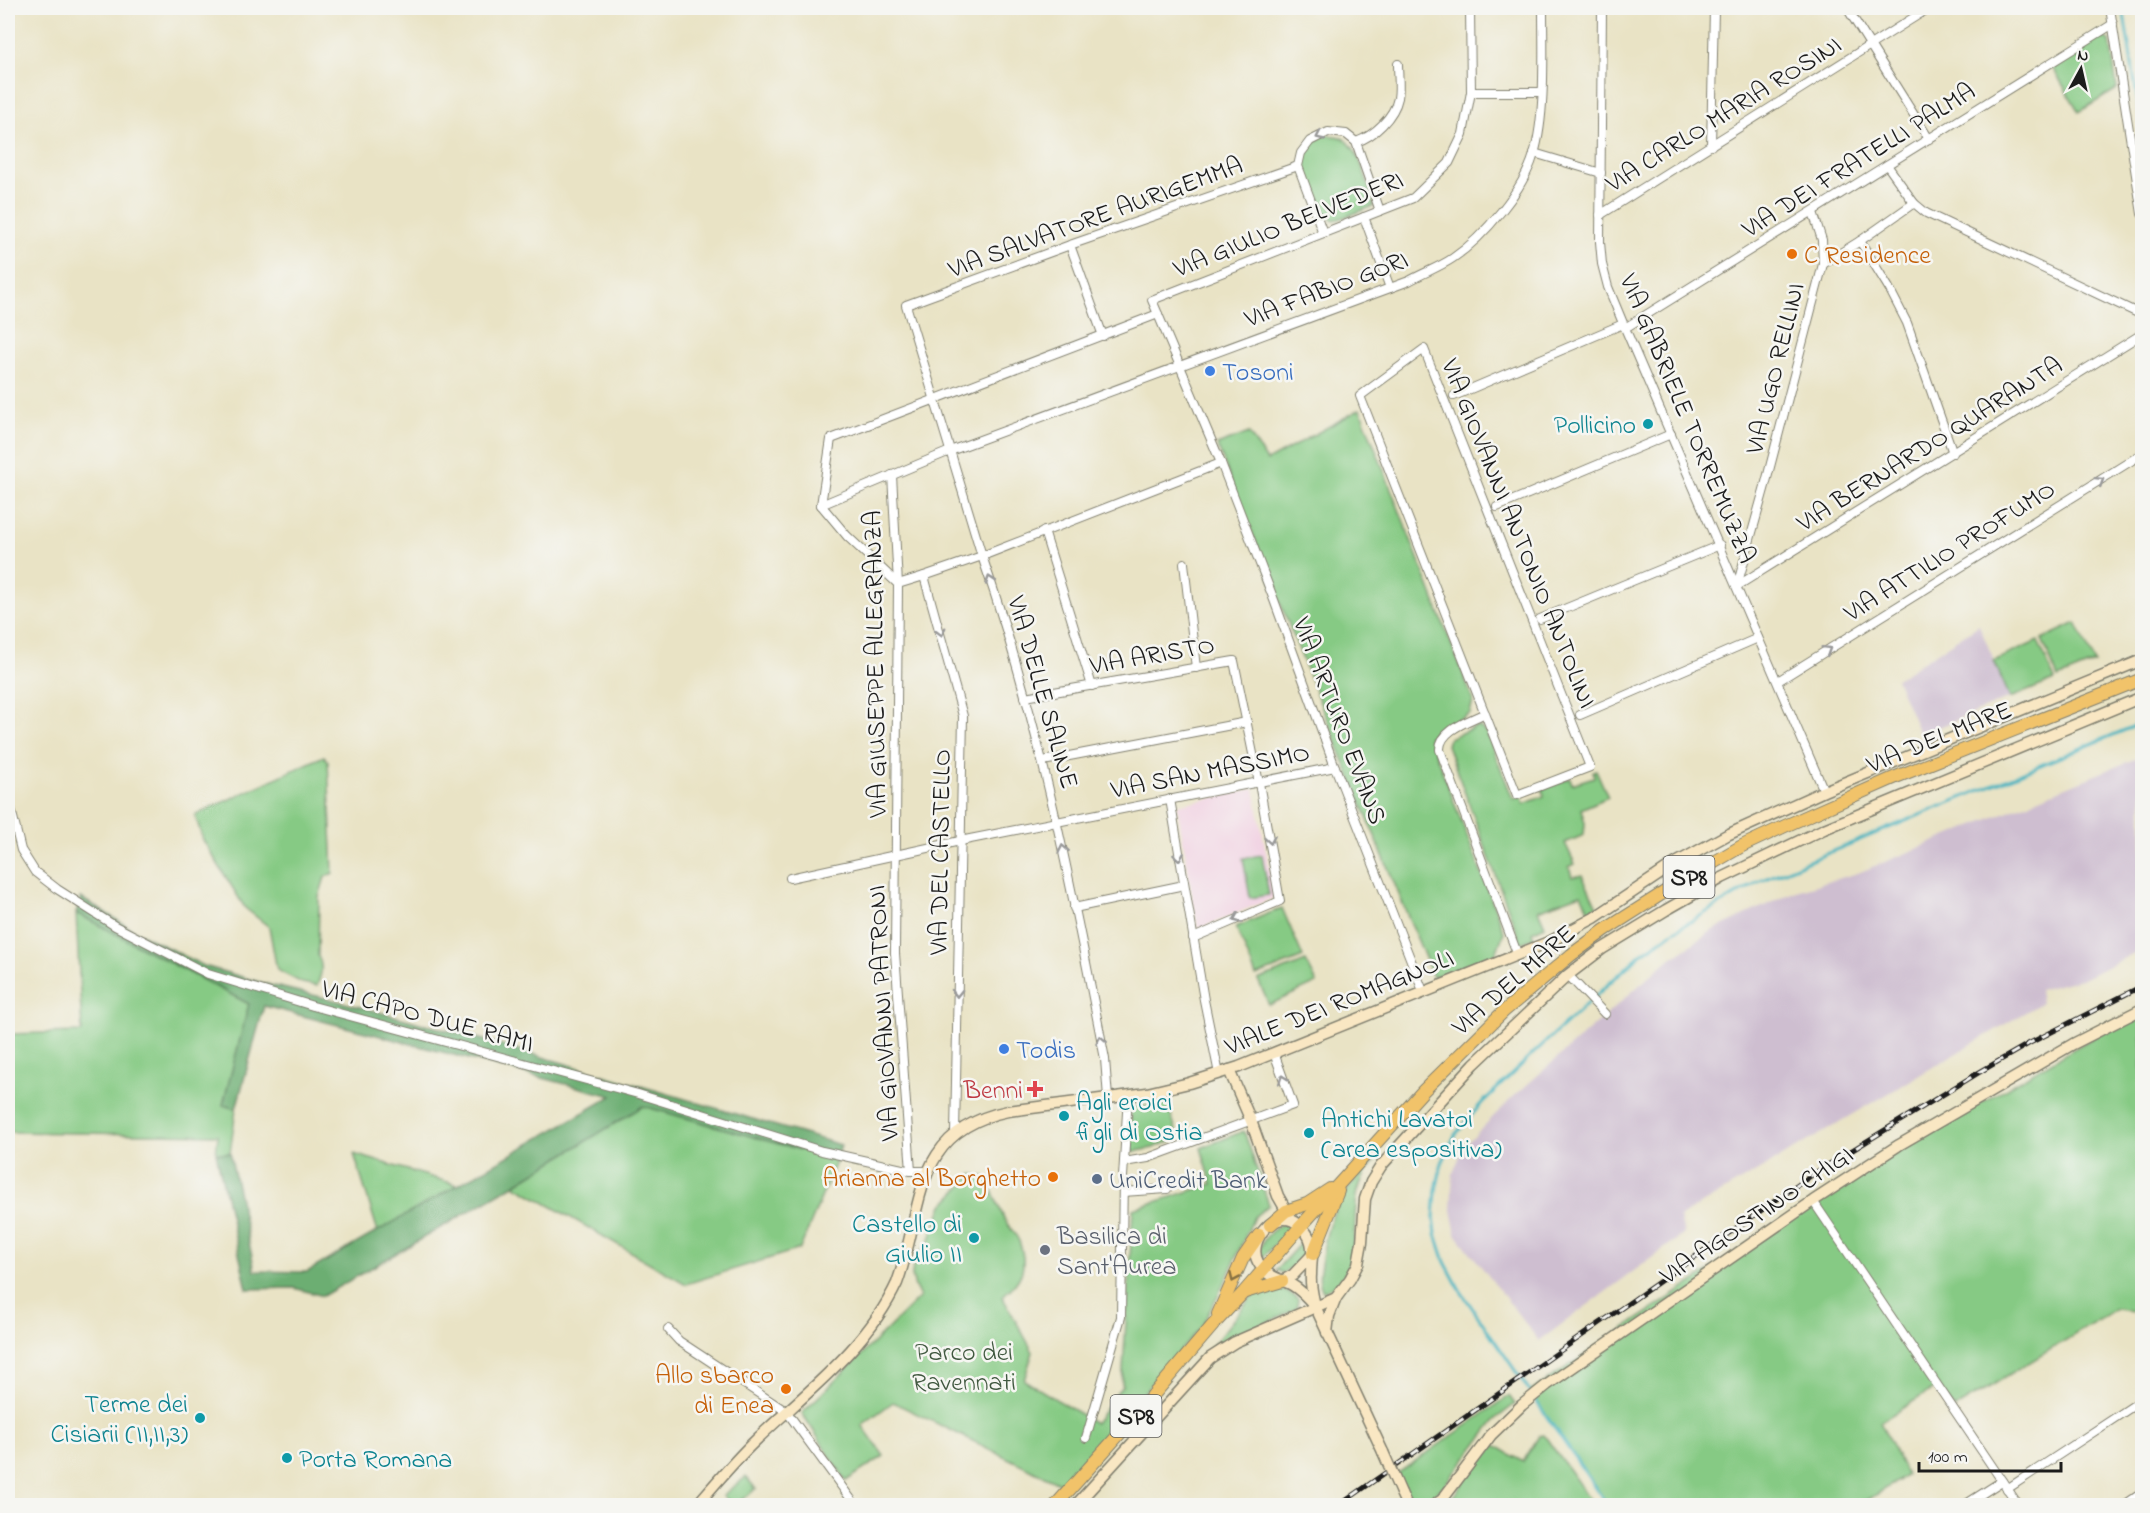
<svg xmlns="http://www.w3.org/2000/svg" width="2150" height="1513" font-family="'Indie Flower',sans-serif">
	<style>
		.built { fill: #f1d0e2 }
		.industrial { fill: #cebed0 }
		.green { fill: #86ca84; stroke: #517350; stroke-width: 1.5 }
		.forest { fill: #6cae72; stroke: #446547; stroke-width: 1.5 }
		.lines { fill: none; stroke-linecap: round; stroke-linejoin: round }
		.stream { stroke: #46b4c1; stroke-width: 3 }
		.street-casing { stroke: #828070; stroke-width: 10 }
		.secondary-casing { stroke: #828070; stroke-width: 13 }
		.primary-casing { stroke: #828070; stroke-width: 14 }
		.street { stroke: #fff; stroke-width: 8 }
		.secondary { stroke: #f9e7c3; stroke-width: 10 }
		.primary { stroke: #f1c36a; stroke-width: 12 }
		.rail-casing { stroke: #1c1c1c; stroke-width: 5 }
		.rail { stroke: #f6f6f2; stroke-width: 3; stroke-dasharray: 9; stroke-linecap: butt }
		.secondary-bridge-casing { stroke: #828070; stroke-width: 13; stroke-linecap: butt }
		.secondary-bridge { stroke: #f9e7c3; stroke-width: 10 }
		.oneway { stroke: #999 }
		.oneway2 { stroke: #867043 }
		.food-dot { fill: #e8710a; stroke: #f6f6f2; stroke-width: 2 }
		.shop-dot { fill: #3f7fe0; stroke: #f6f6f2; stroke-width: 2 }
		.culture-dot { fill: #0f9aa8; stroke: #f6f6f2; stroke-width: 2 }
		.health-dot { fill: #e0444e; stroke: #f6f6f2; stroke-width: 2 }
		.service-dot { fill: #5c6f8a; stroke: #f6f6f2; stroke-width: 2 }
		.worship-dot { fill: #6b7280; stroke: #f6f6f2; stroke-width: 2 }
		.labels { text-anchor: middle; stroke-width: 5; stroke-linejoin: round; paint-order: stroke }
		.shield { fill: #f6f6f2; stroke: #5d5d5c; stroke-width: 1.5 }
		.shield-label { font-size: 24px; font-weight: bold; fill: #1c1c1c }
		.street-label { font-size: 26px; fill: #1c1c1c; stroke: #f6f6f2 }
		.food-label { font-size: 26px; fill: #c56008; stroke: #f6f6f2; text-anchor: end }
		.shop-label { font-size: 26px; fill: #366cbe; stroke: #f6f6f2; text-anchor: start }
		.culture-label { font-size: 26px; fill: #0d838f; stroke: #f6f6f2; text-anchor: end }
		.health-label { font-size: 26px; fill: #be3a42; stroke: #f6f6f2; text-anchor: end }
		.service-label { font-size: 26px; fill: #4e5e75; stroke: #f6f6f2; text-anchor: start }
		.worship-label { font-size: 26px; fill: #5b616d; stroke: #f6f6f2; text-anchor: start }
		.park-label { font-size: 26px; fill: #415940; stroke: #f6f6f2 }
	</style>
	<rect width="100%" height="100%" fill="#f6f6f2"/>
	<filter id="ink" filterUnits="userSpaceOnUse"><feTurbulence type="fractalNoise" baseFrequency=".0167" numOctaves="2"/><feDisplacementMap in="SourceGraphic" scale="12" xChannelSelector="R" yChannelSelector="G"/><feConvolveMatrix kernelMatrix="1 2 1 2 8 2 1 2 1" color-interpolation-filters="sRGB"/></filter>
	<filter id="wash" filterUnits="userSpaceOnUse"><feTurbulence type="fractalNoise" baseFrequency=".008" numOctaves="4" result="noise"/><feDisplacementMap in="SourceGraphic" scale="24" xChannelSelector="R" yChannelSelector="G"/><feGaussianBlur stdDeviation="1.35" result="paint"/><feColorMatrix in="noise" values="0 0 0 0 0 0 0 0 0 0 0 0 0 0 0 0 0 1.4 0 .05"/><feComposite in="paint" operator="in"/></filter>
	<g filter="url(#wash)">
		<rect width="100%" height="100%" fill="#e9e3c5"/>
		<!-- built -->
		<polygon class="built" points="1254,789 1274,894 1273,898 1198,929 1177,805"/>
		<!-- industrial -->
		<g class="industrial">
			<polygon points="1979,625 2010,698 1920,735 1896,679"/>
			<polygon points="2142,756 2142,949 2085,978 2039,990 2041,1003 1680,1217 1684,1234 1539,1341 1456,1234 1451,1210 1453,1173 1464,1146 1511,1099 1667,961 1713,930 1796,891 1858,873"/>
		</g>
		<!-- green -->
		<g class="green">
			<polygon points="2102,37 2110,40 2117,89 2079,112 2052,67"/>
			<path d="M1323,135c7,1 13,0 19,3 18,8 26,49 32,68l-35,13 -5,1 -9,-5 -8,-14 -14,-36 2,-16z"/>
			<polygon points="1360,409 1473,700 1470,713 1429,737 1504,932 1496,954 1433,977 1331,730 1217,445 1249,433 1267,461"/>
			<polygon points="2076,623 2095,663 2058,678 2042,639"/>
			<polygon points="2038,641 2055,680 2010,698 1994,661"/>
			<polygon points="1475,727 1480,727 1487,734 1513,799 1522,797 1524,804 1544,796 1542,789 1570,778 1572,784 1594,777 1593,771 1596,770 1608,797 1581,809 1585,823 1584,835 1565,843 1575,864 1569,867 1572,877 1582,875 1597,907 1589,911 1581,894 1538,910 1545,926 1532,932 1534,938 1521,943 1447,745 1449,738"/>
			<path d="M324,756l4,5 5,112 -8,4 -6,20 -1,59c6,11 3,19 -1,30l-15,-3 -25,-13 -8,-43 -24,-19 -42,-68 -8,-25z"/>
			<polygon points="1262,855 1269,895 1250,898 1243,858"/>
			<polygon points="1282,908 1303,957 1256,976 1236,927"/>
			<polygon points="76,913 249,1004 223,1105 236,1109 230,1153 216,1153 218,1135 8,1132 8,1034 82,1032"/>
			<polygon points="1306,961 1317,983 1269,1005 1258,980"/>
			<polygon points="2142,1009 2142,1312 2116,1309 1954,1409 1938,1386 1880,1422 1907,1475 1860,1505 1608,1505 1530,1392 1813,1201"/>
			<polygon points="1167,1104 1179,1138 1153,1148 1132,1152 1131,1107"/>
			<polygon points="643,1106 837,1160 800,1249 686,1284 514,1185"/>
			<path d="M1244,1131l25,74 -15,12 -29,65 -24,45 -138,158 -170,-83 -31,23 22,31 -38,25 -44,-68 118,-116 -5,-10 -3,-11 1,-12 6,-11 9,-9 15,-39 30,-31 13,3c7,14 12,29 19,43 4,8 13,15 15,24 8,24 1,38 -18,52l31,56 -9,28 71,43 27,-37 11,-177 79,-25 -11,-36z"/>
			<polygon points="354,1154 458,1185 378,1232"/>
			<path d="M1377,1158c-8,10 -16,20 -19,33 -8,33 7,85 -35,100 -6,-9 -3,-22 -1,-32 6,-48 20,-68 55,-101z"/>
			<path d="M1288,1223l5,2 -30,32 -4,-7c6,-14 14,-23 29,-27z"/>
			<path d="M1305,1238c8,15 -10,29 -22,35l-7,-3z"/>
			<path d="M1269,1289c12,0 20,2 29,10l-1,7 -3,4 -84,39 41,-52 7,-7z"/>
			<polygon points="1509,1396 1515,1404 1497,1418 1443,1487 1428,1501 1415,1503 1408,1500 1394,1476"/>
			<path d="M1544,1435l50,70 -148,1c16,-21 29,-43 44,-64l33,20 16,-26z"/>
			<polygon points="746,1477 756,1489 735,1505 731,1505 723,1495"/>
		</g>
		<!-- forest -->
		<polygon class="forest" points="81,898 133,930 204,966 270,985 334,1000 495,1043 841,1145 837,1160 643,1106 514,1185 323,1296 294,1288 247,1289 216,1153 230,1153 255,1271 307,1272 612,1096 264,1006 236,1109 223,1105 249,1004 76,913"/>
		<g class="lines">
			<!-- stream -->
			<g class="stream">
				<polyline points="2123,8 2142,126"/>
				<polyline points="1608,1506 1460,1290 1445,1262 1436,1234 1434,1217 1436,1190 1442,1163 1455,1135 1481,1104 1537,1050 1641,954 1676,930 1758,882 2142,723"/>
			</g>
		</g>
	</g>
	<g filter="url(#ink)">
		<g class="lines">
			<!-- street casing -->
			<g class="street-casing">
				<g id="street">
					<polyline points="1602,8 1600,242 1602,264 1608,287 1625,328 1824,791"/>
					<polyline points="1847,8 1929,139"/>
					<polyline points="2110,8 2142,214"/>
					<polyline points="1471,92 1541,92"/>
					<path d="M1356,142c18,-6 38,-25 42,-44 2,-11 0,-23 0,-34"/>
					<polyline points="1711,146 1714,8"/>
					<polyline points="1534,153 1601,173"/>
					<polyline points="1887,165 1914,203 1926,213 2142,315"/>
					<polyline points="1600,215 1929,8"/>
					<polyline points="1364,217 1390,288"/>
					<polyline points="1323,233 1298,166 1301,153 1310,141 1328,132 1346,134 1356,142 1380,211"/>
					<polyline points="1860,241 1889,288 1907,323 1953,453"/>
					<polyline points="1070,245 1103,336"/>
					<polyline points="1823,264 1860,241 1914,203"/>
					<polyline points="1158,314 831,439 821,505 847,536 898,584 924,576 982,556 1221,463"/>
					<polyline points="1625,328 2113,24"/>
					<polygon points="1424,349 1590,767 1517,795 1360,396"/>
					<polyline points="1454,396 1623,324"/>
					<polyline points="892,475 898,584 895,953 911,1171"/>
					<path d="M821,505l129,-54 459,-170c14,-8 31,-14 44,-23 31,-21 71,-69 81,-104 12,-40 9,-104 9,-146"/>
					<polyline points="1497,507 1671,434"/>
					<polyline points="1044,531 1092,686"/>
					<polyline points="1184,563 1196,668"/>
					<polyline points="924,576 963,716 955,1134"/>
					<polyline points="1737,586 2142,334"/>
					<polyline points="1737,586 1765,486 1823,264 1822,240 1813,212"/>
					<polyline points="1540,619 1720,545"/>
					<polyline points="1778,681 2142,454"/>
					<polyline points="1025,697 1234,661 1259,783 1280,901 1193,938"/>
					<path d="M1485,713c-15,8 -46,17 -45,37l77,203"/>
					<polyline points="1580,715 1758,638"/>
					<polyline points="1043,761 1247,722"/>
					<polyline points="8,780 11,809 21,850 35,872 57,889 115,926 208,974 313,1006 638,1094 822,1151 911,1171 926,1171"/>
					<polyline points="1170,799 1204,1000 1219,1074"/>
					<polyline points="790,878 960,841 1335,767"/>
					<polyline points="1074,908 1184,885"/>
					<polyline points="1568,975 1605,1014"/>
					<polyline points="1423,991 1335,767 1274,600 1221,463 1152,300 1413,198 1449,163 1463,134 1471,92 1470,8"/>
					<path d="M1108,1098l-3,-39c-33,-170 -66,-340 -123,-503l-76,-251 164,-60 228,-79"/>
					<polyline points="1124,1162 1148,1158 1293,1105 1274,1053"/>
					<polyline points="1123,1192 1167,1189"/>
					<polyline points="1813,1201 2019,1506"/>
					<polyline points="668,1329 679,1341 787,1412 856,1506"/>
					<polyline points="1086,1438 1121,1317 1123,1177 1128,1096"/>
					<polyline points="2007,1489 2142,1400"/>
					<polyline points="1963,1506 2002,1481"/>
					<polyline points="2123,1506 2142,1493"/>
				</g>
			</g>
			<!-- secondary casing -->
			<g class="secondary-casing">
				<g id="secondary">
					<polyline points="1229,1070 1251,1121 1278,1196 1290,1217"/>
					<polyline points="1282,1281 1293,1275 1313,1254"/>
					<path d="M1315,1306c-7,-8 -14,-16 -23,-21 -13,-7 -26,-8 -34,-23 -12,-22 19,-56 40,-38 20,17 13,29 13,51 -1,10 2,21 4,31l68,146"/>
					<polyline points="1327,1333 1329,1316 1336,1298"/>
					<polyline points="1401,1493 1407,1506"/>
					<path d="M696,1506c19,-22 38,-45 59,-65 50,-48 112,-93 142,-158 27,-73 13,-152 111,-172l139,-18 42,-10 50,-16 312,-126 43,-23 82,-55 51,-28 97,-44 318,-131"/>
					<polyline points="1075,1506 1210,1358 1235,1342 1336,1298 1350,1279 1358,1264 1362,1242 1365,1199 1371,1182 1381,1166 1474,1064 1568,975 1602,949 1666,910 1722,878 1824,829 2142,697"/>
					<polyline points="1433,1506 1442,1500 1491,1435 1522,1405 1547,1385 1813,1201 1899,1145 2073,1044 2142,1009"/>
				</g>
			</g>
			<!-- primary casing -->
			<g class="primary-casing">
				<g id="primary">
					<polyline points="1270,1225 1286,1211 1307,1204 1330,1189"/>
					<polyline points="1313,1254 1338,1191"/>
					<polyline points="1245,1292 1282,1281"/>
					<polyline points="1218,1314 1243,1258 1259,1235"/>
					<polyline points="1055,1506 1131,1421 1214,1324 1244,1292 1301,1226 1423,1091 1503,1012 1571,955 1605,930 1682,881 1742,846 1785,826 1896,777 2142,679"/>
				</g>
			</g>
			<!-- street -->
			<use href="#street" class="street"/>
			<!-- secondary -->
			<use href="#secondary" class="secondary"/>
			<!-- primary -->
			<use href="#primary" class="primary"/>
			<!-- rail casing -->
			<g class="rail-casing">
				<polyline id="rail" points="1338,1506 1815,1173 1978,1073 2030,1043 2142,986"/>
			</g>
			<!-- rail -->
			<use href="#rail" class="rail"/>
			<!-- secondary-bridge casing -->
			<g class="secondary-bridge-casing">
				<polyline id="secondary-bridge" points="1383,1452 1401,1493"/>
			</g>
			<!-- secondary-bridge -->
			<use href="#secondary-bridge" class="secondary-bridge"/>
		</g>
		<!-- one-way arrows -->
		<defs><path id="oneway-chevron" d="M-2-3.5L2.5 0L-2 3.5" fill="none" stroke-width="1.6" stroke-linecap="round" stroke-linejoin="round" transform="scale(1.5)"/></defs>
		<g class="oneway">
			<use href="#oneway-chevron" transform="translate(1320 136) rotate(155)"/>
			<use href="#oneway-chevron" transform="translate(2100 481) rotate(-32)"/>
			<use href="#oneway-chevron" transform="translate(990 580) rotate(-109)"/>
			<use href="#oneway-chevron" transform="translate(941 632) rotate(74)"/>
			<use href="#oneway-chevron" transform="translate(1827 650) rotate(-32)"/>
			<use href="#oneway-chevron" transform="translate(1270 840) rotate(80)"/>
			<use href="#oneway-chevron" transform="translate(1063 849) rotate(-101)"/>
			<use href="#oneway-chevron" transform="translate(1179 857) rotate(81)"/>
			<use href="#oneway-chevron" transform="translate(1237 919) rotate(157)"/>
			<use href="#oneway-chevron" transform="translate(957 993) rotate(91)"/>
			<use href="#oneway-chevron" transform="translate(1101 1040) rotate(-101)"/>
			<use href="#oneway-chevron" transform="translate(1283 1079) rotate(-110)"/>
		</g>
		<use class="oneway2" href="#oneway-chevron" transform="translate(1234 1278) rotate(114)"/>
	</g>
	<!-- markers -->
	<g class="food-dot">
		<circle cx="1792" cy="254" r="6"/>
		<circle cx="1053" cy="1177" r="6"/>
		<circle cx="786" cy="1389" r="6"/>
	</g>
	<g class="shop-dot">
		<circle cx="1210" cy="371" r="6"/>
		<circle cx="1004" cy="1049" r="6"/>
	</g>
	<g class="culture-dot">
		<circle cx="1648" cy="424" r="6"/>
		<circle cx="1064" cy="1116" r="6"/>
		<circle cx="1309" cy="1133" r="6"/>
		<circle cx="974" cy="1238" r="6"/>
		<circle cx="200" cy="1418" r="6"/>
		<circle cx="287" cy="1458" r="6"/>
	</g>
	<path class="health-dot" d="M1032 1080h6v6h6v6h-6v6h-6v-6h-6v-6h6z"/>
	<circle class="service-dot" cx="1097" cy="1179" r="6"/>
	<circle class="worship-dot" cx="1045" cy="1250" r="6"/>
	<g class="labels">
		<!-- shield labels -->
		<g class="shield">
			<rect x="1663.5" y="856" width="51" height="42" rx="4.5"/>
			<rect x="1110.5" y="1395" width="51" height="42" rx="4.5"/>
		</g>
		<g class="shield-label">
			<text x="1689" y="885">SP8</text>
			<text x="1136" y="1424">SP8</text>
		</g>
		<!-- street labels -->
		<g class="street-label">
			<text transform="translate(1723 113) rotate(-32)" y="9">VIA CARLO MARIA ROSINI</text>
			<text transform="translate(1858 159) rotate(-32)" y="9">VIA DEI FRATELLI PALMA</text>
			<text transform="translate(1095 216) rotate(-20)" y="9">VIA SALVATORE AURIGEMMA</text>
			<text transform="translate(1288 223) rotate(-22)" y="9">VIA GIULIO BELVEDERI</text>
			<text transform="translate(1326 288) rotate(-21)" y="9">VIA FABIO GORI</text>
			<text transform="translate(1774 368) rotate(-76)" y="9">VIA UGO RELLINI</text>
			<text transform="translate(1689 418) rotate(67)" y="9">VIA GABRIELE TORREMUZZA</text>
			<text transform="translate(1929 443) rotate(-32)" y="9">VIA BERNARDO QUARANTA</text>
			<text transform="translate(1520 533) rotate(68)" y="9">VIA GIOVANNI ANTONIO ANTOLINI</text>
			<text transform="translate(1949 550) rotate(-32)" y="9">VIA ATTILIO PROFUMO</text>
			<text transform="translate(1152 654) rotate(-10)" y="9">VIA ARISTO</text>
			<text transform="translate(874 664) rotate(-91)" y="9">VIA GIUSEPPE ALLEGRANZA</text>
			<text transform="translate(1044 692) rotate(74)" y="9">VIA DELLE SALINE</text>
			<text transform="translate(1341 720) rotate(69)" y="9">VIA ARTURO EVANS</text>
			<text transform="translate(1939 736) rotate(-22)" y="9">VIA DEL MARE</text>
			<text transform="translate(1210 770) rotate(-11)" y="9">VIA SAN MASSIMO</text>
			<text transform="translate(939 852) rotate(-89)" y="9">VIA DEL CASTELLO</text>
			<text transform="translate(1513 979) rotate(-41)" y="9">VIA DEL MARE</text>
			<text transform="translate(1339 1001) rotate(-22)" y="9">VIALE DEI ROMAGNOLI</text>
			<text transform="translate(882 1013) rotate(-93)" y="9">VIA GIOVANNI PATRONI</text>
			<text transform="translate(428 1015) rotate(15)" y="9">VIA CAPO DUE RAMI</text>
			<text transform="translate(1756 1214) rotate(-34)" y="9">VIA AGOSTINO CHIGI</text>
		</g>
		<!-- food labels -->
		<g class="food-label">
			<text x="1804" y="263" text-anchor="start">C Residence</text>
			<text x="1041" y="1186">Arianna al Borghetto</text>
			<text x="774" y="1383">Allo sbarco<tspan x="774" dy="30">di Enea</tspan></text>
		</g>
		<!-- shop labels -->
		<g class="shop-label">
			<text x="1222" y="380">Tosoni</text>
			<text x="1016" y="1058">Todis</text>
		</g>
		<!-- culture labels -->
		<g class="culture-label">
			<text x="1636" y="433">Pollicino</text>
			<text x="1076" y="1110" text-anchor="start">Agli eroici<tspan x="1076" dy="30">figli di Ostia</tspan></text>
			<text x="1321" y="1127" text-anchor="start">Antichi Lavatoi<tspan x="1321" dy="30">(area espositiva)</tspan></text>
			<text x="962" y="1232">Castello di<tspan x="962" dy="30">Giulio II</tspan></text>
			<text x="188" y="1412">Terme dei<tspan x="188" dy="30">Cisiarii (II,II,3)</tspan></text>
			<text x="299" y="1467" text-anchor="start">Porta Romana</text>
		</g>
		<!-- health labels -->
		<g class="health-label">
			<text x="1023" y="1098">Benni</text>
		</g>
		<!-- service labels -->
		<g class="service-label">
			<text x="1109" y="1188">UniCredit Bank</text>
		</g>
		<!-- worship labels -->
		<g class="worship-label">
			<text x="1057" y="1244">Basilica di<tspan x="1057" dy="30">Sant'Aurea</tspan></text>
		</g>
		<!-- park labels -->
		<g class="park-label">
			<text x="964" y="1360">Parco dei<tspan x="964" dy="30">Ravennati</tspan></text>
		</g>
	</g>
	<!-- margin -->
	<rect width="2150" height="1513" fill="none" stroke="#f6f6f2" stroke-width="30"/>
	<!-- north arrow -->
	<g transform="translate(2081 69) rotate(8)" stroke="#f6f6f2" stroke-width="4.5" paint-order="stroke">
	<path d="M0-4.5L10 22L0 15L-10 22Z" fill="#1c1c1c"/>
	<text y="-9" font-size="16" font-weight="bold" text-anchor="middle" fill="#1c1c1c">N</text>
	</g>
	<!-- scale -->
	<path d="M1919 1462v9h142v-9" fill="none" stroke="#1c1c1c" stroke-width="3"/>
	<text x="1928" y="1462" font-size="18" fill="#1c1c1c" stroke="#f6f6f2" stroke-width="4.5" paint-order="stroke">100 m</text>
</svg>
